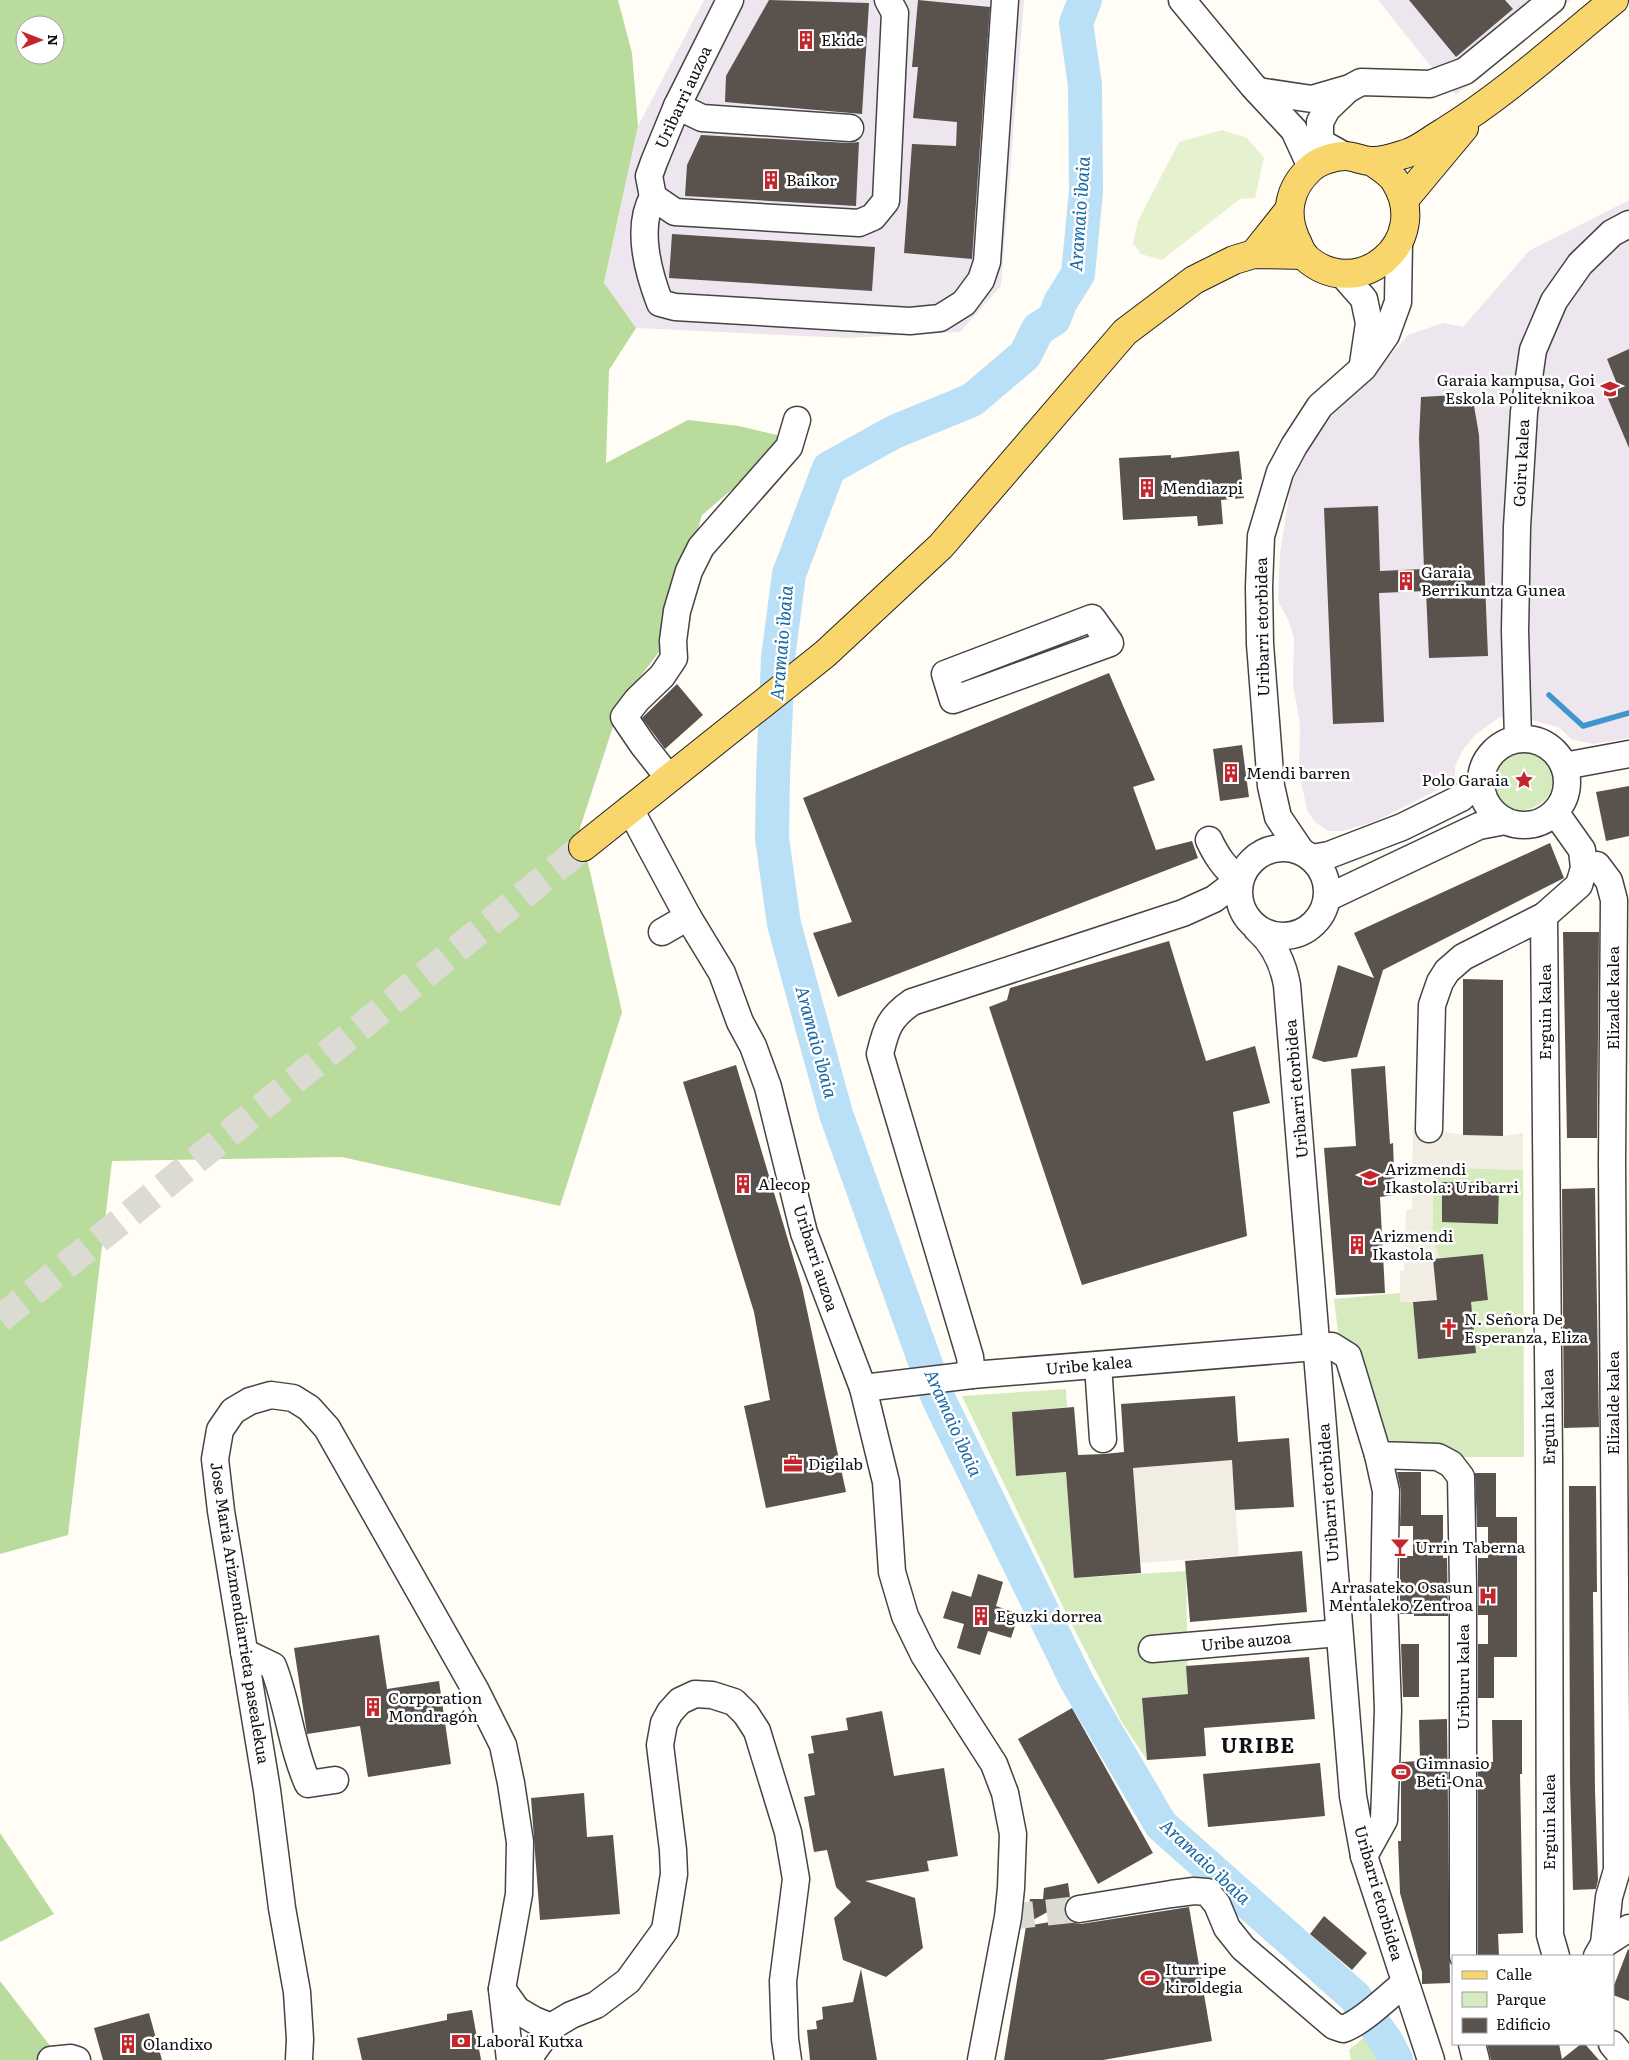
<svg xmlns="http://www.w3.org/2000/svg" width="1629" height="2060" font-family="Literata,serif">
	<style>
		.industrial { fill: #eee6ef }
		.green { fill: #d5ebbd }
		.forest { fill: #b9dc9c; fill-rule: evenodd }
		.pitch { fill: #e6f2cf }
		.plaza { fill: #f1ede2 }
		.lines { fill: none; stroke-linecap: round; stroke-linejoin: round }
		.stream { stroke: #3f96cf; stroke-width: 5.5 }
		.river { stroke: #b9e0f7; stroke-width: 34 }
		.building { fill: #5a524d }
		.minor-tunnel { stroke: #dbdad3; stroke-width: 26; stroke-dasharray: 26 13; stroke-linecap: butt }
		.major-tunnel { stroke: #dbdad3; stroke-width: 28; stroke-dasharray: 28 14; stroke-linecap: butt }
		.minor-casing { stroke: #444; stroke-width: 29 }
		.major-casing { stroke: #222; stroke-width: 30 }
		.minor { stroke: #fff; stroke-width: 26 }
		.major { stroke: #f9d66b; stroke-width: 28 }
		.labels { text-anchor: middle; stroke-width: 5; stroke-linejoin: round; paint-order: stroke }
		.poi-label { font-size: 16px; fill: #111; stroke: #fff; text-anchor: start }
		.street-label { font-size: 16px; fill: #111; stroke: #fff }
		.water-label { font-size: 18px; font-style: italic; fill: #1768a6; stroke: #fff }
		.district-label { font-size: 21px; font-weight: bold; letter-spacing: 1px; fill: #111; stroke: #fff }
	</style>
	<rect width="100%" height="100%" fill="#fffdf5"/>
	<!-- industrial -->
	<g class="industrial">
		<polygon points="704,0 1024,0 1001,286 960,332 847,338 636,328 604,284 638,126"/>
		<polygon points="1378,0 1571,0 1456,95 1424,58"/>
		<polygon points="1629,200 1629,738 1593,744 1571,739 1560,728 1536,721 1500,717 1475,735 1462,751 1455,767 1455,781 1376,821 1342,831 1328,831 1315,822 1307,810 1299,772 1300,725 1293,684 1294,638 1289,622 1278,601 1280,554 1291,483 1304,455 1337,409 1366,383 1408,335 1443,323 1463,327 1529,251"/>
	</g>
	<!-- green -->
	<g class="green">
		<path d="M1517,748l20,2c48,47 -26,83 -43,43 -2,-4 -1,-11 -2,-15 0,-18 11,-23 25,-30z"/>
		<polygon points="1434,1167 1523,1170 1524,1457 1459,1457 1391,1447 1380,1436 1367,1372 1358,1354 1338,1332 1334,1299 1400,1293 1400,1302 1413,1302 1418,1359 1471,1302 1488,1300 1483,1254 1440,1258 1432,1240"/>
		<polygon points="1066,1389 1067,1407 1012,1412 1017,1476 1066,1472 1075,1578 1186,1571 1188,1694 1142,1698 1147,1760 1123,1724 1066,1613 962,1396"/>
		<polygon points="1368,2034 1378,2060 1351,2060 1349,2050"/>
	</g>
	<!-- forest -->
	<g class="forest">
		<path d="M0,0h618l14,53 6,73 -34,157 32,45 -27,42 -3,93 82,-43 51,6 38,9 5,12 -80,68 -37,129 -44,58 -41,126 42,184 -62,194 -218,-49 -230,4 -44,374 -68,19zM25,25h30v30h-30z"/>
		<polygon points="0,1833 54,1914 0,1942"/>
		<polygon points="0,1981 61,2060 0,2060"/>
	</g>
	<!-- pitch -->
	<polygon class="pitch" points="1222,130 1247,138 1264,158 1255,198 1240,199 1162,260 1141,254 1133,243 1138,221 1179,142"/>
	<!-- plaza -->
	<g class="plaza">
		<polygon points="1429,1129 1463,1135 1503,1136 1523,1133 1523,1170 1434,1167 1432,1240 1440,1258 1437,1300 1400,1302 1400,1271 1404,1271 1406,1210 1412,1209 1413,1130"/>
		<polygon points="1232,1460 1239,1556 1140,1563 1133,1468"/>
	</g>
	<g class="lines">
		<!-- stream -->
		<polyline class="stream" points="1549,695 1583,726 1629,713"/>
		<!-- river -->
		<polyline class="river" points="1085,0 1076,23 1085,85 1086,191 1078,274 1060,303 1054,319 1038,329 1025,355 972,400 894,432 829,468 789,574 778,658 773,775 772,838 784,924 836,1114 938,1398 1077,1682 1161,1825 1355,1997 1386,2041 1396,2060"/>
	</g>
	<!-- building -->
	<g class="building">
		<polygon points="769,0 869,3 862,114 725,102 726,76"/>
		<polygon points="918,0 990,7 972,259 904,253 912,144 956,146 957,122 913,118 918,67 912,67"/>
		<polygon points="1409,0 1505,0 1513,9 1456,57"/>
		<polygon points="701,135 849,143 859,142 856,206 685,196 687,165"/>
		<polygon points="672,234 875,247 872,291 669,278"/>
		<polygon points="1629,349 1629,448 1604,389 1617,384 1607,359"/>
		<polygon points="1472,394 1479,435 1488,656 1429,658 1426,591 1379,593 1384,722 1333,724 1324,508 1378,506 1380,571 1424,569 1419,438 1421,397"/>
		<polygon points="1239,451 1244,498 1221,500 1223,524 1198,526 1197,516 1123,520 1119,458 1171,455 1171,458"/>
		<polygon points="1109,673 1155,780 1133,787 1156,850 1192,841 1198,858 838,997 813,933 852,922 803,798"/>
		<polygon points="677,684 703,715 665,749 642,718"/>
		<polygon points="1242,745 1249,797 1220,801 1213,749"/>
		<polygon points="1629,786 1629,836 1606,841 1596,792"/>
		<polygon points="1550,843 1564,878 1383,970 1357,1057 1324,1062 1312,1058 1338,965 1374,978 1354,933"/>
		<polygon points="1563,932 1599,932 1597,1138 1567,1138"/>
		<polygon points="1169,941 1206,1061 1255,1046 1270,1103 1233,1112 1247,1236 1082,1285 989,1007 1007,1000 1010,988"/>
		<polygon points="1463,979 1503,980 1503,1136 1463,1135"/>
		<polygon points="736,1065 802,1287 846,1492 766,1508 744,1406 770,1400 754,1312 683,1082"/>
		<polygon points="1385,1066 1390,1144 1393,1143 1395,1195 1380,1197 1385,1293 1336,1295 1324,1148 1356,1146 1351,1069"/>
		<polygon points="1442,1182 1499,1183 1498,1224 1442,1222"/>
		<polygon points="1595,1188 1599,1427 1564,1428 1562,1189"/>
		<polygon points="1483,1254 1488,1300 1471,1302 1476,1353 1418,1359 1413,1302 1437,1300 1433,1259"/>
		<polygon points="1235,1396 1238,1442 1289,1438 1294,1507 1235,1510 1232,1460 1133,1468 1141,1573 1074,1578 1066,1472 1016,1476 1012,1412 1074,1407 1078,1455 1104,1454 1124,1452 1121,1404"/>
		<polygon points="1397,1472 1421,1472 1421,1515 1443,1515 1443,1558 1447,1558 1448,1616 1414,1616 1414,1614 1400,1614 1400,1556 1413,1556 1413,1526 1400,1526 1401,1491"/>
		<polygon points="1475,1473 1496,1473 1496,1517 1517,1517 1517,1657 1494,1657 1494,1698 1478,1698 1478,1644 1488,1644 1488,1615 1478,1615 1478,1558 1488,1558 1488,1527 1477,1527"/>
		<polygon points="1569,1486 1596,1486 1597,1592 1593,1592 1595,1791 1598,1880 1596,1889 1573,1890 1570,1781"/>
		<polygon points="1302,1551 1307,1612 1190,1622 1185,1561"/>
		<polygon points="978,1574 1003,1582 996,1606 1019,1614 1011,1638 988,1631 980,1655 957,1648 964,1624 943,1618 952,1591 971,1597"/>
		<polygon points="379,1635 387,1689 439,1681 451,1764 368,1777 360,1726 307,1734 294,1648"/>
		<polygon points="1401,1644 1419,1644 1419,1697 1403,1697"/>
		<polygon points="1309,1657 1315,1719 1204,1728 1206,1756 1147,1760 1142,1698 1188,1694 1186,1666"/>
		<polygon points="1072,1708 1153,1853 1098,1884 1018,1739"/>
		<polygon points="882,1711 894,1776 944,1768 958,1856 927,1861 929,1871 865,1881 915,1898 923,1948 886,1977 843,1960 834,1918 851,1902 836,1887 827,1850 814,1852 804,1797 815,1795 808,1754 814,1753 811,1736 848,1730 846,1718"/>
		<polygon points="1447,1719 1450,1983 1422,1984 1422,1972 1400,1893 1398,1841 1401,1841 1401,1762 1420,1761 1419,1720"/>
		<polygon points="1492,1720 1522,1720 1522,1774 1520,1774 1523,1933 1498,1934 1499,1956 1478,1956 1478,1762 1493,1762"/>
		<polygon points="1320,1763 1325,1816 1208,1827 1203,1774"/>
		<polygon points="584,1793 587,1837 613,1835 620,1914 540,1920 531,1798"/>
		<polygon points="1068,1883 1070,1897 1067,1901 1026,1924 1030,1899 1043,1899 1044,1888"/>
		<polygon points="1189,1907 1212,2041 1103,2060 1004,2060 1026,1926 1068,1919 1074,1923 1081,1924"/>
		<polygon points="1324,1916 1367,1953 1352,1970 1310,1934"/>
		<polygon points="1628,1949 1629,1950 1629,2001 1613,1995 1613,1988"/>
		<polygon points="861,1969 877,2060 810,2060 807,2030 817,2029 816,2021 823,2019 822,2007 853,2002"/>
		<polygon points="472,2010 481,2060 362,2060 357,2038 447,2020 447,2014"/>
		<polygon points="149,2013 162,2060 103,2060 94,2028"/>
		<polygon points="1487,2044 1559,2044 1562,2059 1581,2044 1585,2044 1599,2060 1491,2060"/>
	</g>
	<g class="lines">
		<!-- minor-tunnel -->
		<polyline class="minor-tunnel" points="1008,1917 1079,1909"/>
		<!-- major-tunnel -->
		<polyline class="major-tunnel" points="0,1319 583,847"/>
		<!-- minor casing -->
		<g class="minor-casing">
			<g id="minor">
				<polyline points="1182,0 1253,86 1294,130 1311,167"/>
				<polyline points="1258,91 1312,99 1350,88 1361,82 1430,84 1465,71 1552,0"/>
				<polyline points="677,106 702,118 850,128"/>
				<polyline points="1345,156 1320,142 1320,122 1327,109 1348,89"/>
				<path d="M653,197c-17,30 -5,75 7,106l15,4 235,14 30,-3 24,-15 17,-23 6,-18 18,-262"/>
				<polyline points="653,197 675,212 859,223 873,217 886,201 895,13 888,0"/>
				<polyline points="653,197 649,176 654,162 677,106 730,0"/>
				<polyline points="1342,274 1364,299 1369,323 1363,364"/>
				<polygon points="1092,618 1110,643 953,700 945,674"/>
				<circle cx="1524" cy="782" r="43"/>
				<polyline points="1518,739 1515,631 1517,527 1524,412 1533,350 1554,301 1580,264 1612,233 1629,224"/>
				<polyline points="1564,766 1629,754"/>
				<polyline points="669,778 643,745 624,717 637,700 662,676 674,658 673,641 677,611 689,571 701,547 789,447 797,420"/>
				<polyline points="630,809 688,917 662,932"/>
				<polyline points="1555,812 1582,850 1584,868 1579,885 1544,916 1549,1459 1550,1935 1556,1956"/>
				<circle cx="1283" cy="892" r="44"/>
				<polyline points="1301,851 1278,817 1271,786 1260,644 1259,587 1261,536 1280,472 1294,446 1320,406 1363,368 1386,335 1398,302 1399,242"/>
				<polyline points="1312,858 1329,855 1402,827 1461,798 1481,780"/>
				<polyline points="1597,865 1609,881 1614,900 1612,1163 1617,1870 1609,1897 1604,1944"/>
				<polyline points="1327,898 1479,826 1505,821"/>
				<polyline points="688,917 722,973 740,1022 753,1046 768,1087 804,1233 863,1388 886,1482 892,1572 905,1616 924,1655 994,1764 1005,1793 1013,1834 1011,1888 1008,1917 981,2060"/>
				<path d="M1257,929c17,15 26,34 30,56l66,811 11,60 67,204"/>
				<polyline points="1429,1129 1432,1005 1440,982 1447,971 1463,957 1544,916"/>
				<polyline points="1098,1365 1103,1439"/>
				<path d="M972,1375l-2,-18 -90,-303c6,-26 10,-37 32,-52l271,-89 31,-14 25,-19c-14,-12 -22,-23 -30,-40"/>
				<polyline points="863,1388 972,1375 1316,1347 1332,1346 1348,1356 1378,1455 1438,1457 1451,1464 1461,1477 1463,1585 1463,1956"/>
				<polyline points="1152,1649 1339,1633"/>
				<path d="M244,1652l29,14c15,38 18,80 35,118l27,-4"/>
				<polyline points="1364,1856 1384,1820 1386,1767 1388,1710 1384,1598 1386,1491 1378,1455"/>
				<path d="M1079,1909l92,-15 23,-3 13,1 10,12 10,24 16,20 91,78 9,3c20,-7 44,-32 62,-46"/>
				<polyline points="1597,1956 1604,1944 1629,1928"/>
				<polyline points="502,1989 517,2010 534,2020 551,2027"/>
				<polyline points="1472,2044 1476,2060"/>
				<polyline points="1612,2044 1625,2060"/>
				<polyline points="51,2060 71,2058 77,2060"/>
				<polyline points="299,2060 300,2039 297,1992 282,1908 267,1790 221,1511 215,1459 220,1430 233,1411 250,1401 271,1395 293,1398 309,1408 327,1428 476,1691 503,1745 511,1783 520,1842 519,1894 502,1989 510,2060"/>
				<polyline points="530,2060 533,2052 551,2027 571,2015 596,2005 628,1981 665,1930 674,1874 673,1850 660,1745 664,1723 670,1712 680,1701 695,1694 712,1695 734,1702 746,1714 757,1731 788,1832 796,1879 783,1981 785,2039 788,2060"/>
			</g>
		</g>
		<!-- major casing -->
		<g class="major-casing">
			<g id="major">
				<path d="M1372,161c7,6 18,12 23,20 38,60 -37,124 -90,76 -4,-4 -6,-12 -9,-17 -12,-26 -7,-52 14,-71 8,-8 24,-13 35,-13 9,0 17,5 26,5 11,1 27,-5 37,-8 12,-4 25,-15 36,-21 61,-38 115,-87 170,-132"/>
				<polyline points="1404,200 1464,128"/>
				<polyline points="1254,254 1289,210"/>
				<polyline points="583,847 825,654 941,546 1125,332 1194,280 1234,260 1254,254 1304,255"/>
			</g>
		</g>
		<!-- minor -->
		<use href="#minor" class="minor"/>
		<!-- major -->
		<use href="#major" class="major"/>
	</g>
	<!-- icons -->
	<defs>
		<g id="building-bare" transform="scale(1.5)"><path d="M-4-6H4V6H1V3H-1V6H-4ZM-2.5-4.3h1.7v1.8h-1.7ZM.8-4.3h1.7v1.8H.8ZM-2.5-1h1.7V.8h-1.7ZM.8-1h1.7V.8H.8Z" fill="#c4262e" stroke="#fff" stroke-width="2.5" paint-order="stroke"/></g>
		<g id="university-bare" transform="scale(1.5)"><path d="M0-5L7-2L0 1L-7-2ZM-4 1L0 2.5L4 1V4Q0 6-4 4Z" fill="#c4262e" stroke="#fff" stroke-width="2.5" paint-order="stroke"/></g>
		<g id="sight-bare" transform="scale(1.5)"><path d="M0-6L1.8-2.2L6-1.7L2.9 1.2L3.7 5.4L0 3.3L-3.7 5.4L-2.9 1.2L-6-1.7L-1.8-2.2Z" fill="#c4262e" stroke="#fff" stroke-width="2.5" paint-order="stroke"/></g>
		<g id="school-bare" transform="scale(1.5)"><path d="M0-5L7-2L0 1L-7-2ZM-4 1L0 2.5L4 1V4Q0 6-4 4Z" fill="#c4262e" stroke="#fff" stroke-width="2.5" paint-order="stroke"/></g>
		<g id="church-bare" transform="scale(1.5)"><path d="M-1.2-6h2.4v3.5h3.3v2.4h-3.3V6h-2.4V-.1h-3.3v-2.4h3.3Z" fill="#c4262e" stroke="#fff" stroke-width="2.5" paint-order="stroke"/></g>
		<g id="office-bare" transform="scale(1.5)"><path d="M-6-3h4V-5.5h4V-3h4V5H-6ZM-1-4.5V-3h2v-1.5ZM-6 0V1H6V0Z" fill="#c4262e" stroke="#fff" stroke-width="2.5" paint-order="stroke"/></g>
		<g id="bar-bare" transform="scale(1.5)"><path d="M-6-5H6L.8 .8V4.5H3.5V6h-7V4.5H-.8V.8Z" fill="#c4262e" stroke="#fff" stroke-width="2.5" paint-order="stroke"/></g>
		<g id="hospital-bare" transform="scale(1.5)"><path d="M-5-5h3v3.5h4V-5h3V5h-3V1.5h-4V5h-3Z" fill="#c4262e" stroke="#fff" stroke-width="2.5" paint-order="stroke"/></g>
		<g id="stadium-bare" transform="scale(1.5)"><path d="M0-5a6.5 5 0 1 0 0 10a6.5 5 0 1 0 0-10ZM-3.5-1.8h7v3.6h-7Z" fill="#c4262e" stroke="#fff" stroke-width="2.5" paint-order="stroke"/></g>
		<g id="bank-bare" transform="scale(1.5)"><path d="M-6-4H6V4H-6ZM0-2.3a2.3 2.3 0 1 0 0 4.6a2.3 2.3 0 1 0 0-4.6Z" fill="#c4262e" stroke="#fff" stroke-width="2.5" paint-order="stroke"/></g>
	</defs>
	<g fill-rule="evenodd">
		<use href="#building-bare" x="806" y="40"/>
		<use href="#building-bare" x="771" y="180"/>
		<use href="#university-bare" x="1610" y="389"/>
		<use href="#building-bare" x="1147" y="488"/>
		<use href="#building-bare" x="1406" y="581"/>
		<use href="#building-bare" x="1231" y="773"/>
		<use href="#sight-bare" x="1524" y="780"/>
		<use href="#school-bare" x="1370" y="1178"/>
		<use href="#building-bare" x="743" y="1184"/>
		<use href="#building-bare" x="1357" y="1245"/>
		<use href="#church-bare" x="1449" y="1328"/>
		<use href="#office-bare" x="793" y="1464"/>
		<use href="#bar-bare" x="1400" y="1547"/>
		<use href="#hospital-bare" x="1488" y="1596"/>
		<use href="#building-bare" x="981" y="1616"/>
		<use href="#building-bare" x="373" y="1707"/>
		<use href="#stadium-bare" x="1401" y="1772"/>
		<use href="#stadium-bare" x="1150" y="1978"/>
		<use href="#bank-bare" x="461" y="2041"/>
		<use href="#building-bare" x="128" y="2044"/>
	</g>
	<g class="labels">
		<!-- poi labels -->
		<g class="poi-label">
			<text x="821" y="46">Ekide</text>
			<text x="786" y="186">Baikor</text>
			<text x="1595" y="386" text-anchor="end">Garaia kampusa, Goi<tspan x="1595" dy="18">Eskola Politeknikoa</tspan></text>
			<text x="1162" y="494">Mendiazpi</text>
			<text x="1421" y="578">Garaia<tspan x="1421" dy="18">Berrikuntza Gunea</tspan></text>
			<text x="1246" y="779">Mendi barren</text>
			<text x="1509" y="786" text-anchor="end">Polo Garaia</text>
			<text x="1385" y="1175">Arizmendi<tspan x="1385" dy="18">Ikastola: Uribarri</tspan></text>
			<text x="758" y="1190">Alecop</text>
			<text x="1372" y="1242">Arizmendi<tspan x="1372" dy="18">Ikastola</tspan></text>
			<text x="1464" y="1325">N. Señora De<tspan x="1464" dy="18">Esperanza, Eliza</tspan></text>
			<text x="808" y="1470">Digilab</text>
			<text x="1415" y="1553">Urrin Taberna</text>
			<text x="1473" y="1593" text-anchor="end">Arrasateko Osasun<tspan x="1473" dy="18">Mentaleko Zentroa</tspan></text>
			<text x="996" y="1622">Eguzki dorrea</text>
			<text x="388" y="1704">Corporation<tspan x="388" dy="18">Mondragón</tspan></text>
			<text x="1416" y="1769">Gimnasio<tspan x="1416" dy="18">Beti-Ona</tspan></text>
			<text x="1165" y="1975">Iturripe<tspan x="1165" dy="18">kiroldegia</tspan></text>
			<text x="476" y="2047">Laboral Kutxa</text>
			<text x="143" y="2050">Olandixo</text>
		</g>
		<!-- street labels -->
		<g class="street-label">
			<text transform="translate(683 97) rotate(-65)" y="6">Uribarri auzoa</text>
			<text transform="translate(1521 463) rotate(-87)" y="6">Goiru kalea</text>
			<text transform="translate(1262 627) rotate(-91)" y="6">Uribarri etorbidea</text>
			<text transform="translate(1613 998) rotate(-90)" y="6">Elizalde kalea</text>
			<text transform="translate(1545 1012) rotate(-90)" y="6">Erguin kalea</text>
			<text transform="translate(1296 1089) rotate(-95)" y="6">Uribarri etorbidea</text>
			<text transform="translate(816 1258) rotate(72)" y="6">Uribarri auzoa</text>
			<text transform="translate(1089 1365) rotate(-5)" y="6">Uribe kalea</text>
			<text transform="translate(1613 1403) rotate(-90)" y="6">Elizalde kalea</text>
			<text transform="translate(1548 1417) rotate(-91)" y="6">Erguin kalea</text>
			<text transform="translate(1328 1493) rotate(-94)" y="6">Uribarri etorbidea</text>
			<text transform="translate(240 1613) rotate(81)" y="6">Jose Maria Arizmendiarrieta pasealekua</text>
			<text transform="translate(1246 1641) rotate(-5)" y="6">Uribe auzoa</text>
			<text transform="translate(1463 1677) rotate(-90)" y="6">Uriburu kalea</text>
			<text transform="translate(1549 1822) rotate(-90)" y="6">Erguin kalea</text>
			<text transform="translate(1379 1893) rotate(74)" y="6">Uribarri etorbidea</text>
		</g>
		<!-- water labels -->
		<g class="water-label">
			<text transform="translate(1080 214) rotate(-86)" y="6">Aramaio ibaia</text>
			<text transform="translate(782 643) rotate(-85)" y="6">Aramaio ibaia</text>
			<text transform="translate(816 1042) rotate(75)" y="6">Aramaio ibaia</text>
			<text transform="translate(953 1423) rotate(66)" y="6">Aramaio ibaia</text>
			<text transform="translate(1205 1862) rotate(43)" y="6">Aramaio ibaia</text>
		</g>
		<!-- district labels -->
		<g class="district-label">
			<text x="1258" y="1753">URIBE</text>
		</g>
	</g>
	<!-- legend -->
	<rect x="1452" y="1955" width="162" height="90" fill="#ffffff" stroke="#a0a0a0"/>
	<rect x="1462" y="1971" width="25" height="8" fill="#f9d66b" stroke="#a0a0a0"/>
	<text x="1496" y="1980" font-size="15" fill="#111111">Calle</text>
	<rect x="1462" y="1992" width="25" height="15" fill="#d5ebbd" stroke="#a0a0a0"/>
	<text x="1496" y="2005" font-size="15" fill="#111111">Parque</text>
	<rect x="1462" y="2018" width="25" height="15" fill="#5a524d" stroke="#a0a0a0"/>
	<text x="1496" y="2030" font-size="15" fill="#111111">Edificio</text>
	<!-- north arrow -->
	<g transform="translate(40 40) rotate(90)"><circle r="24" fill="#ffffff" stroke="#a0a0a0"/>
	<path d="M0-4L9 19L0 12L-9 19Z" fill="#c4262e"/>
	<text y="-8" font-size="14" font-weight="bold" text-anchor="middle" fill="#111111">N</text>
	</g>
</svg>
